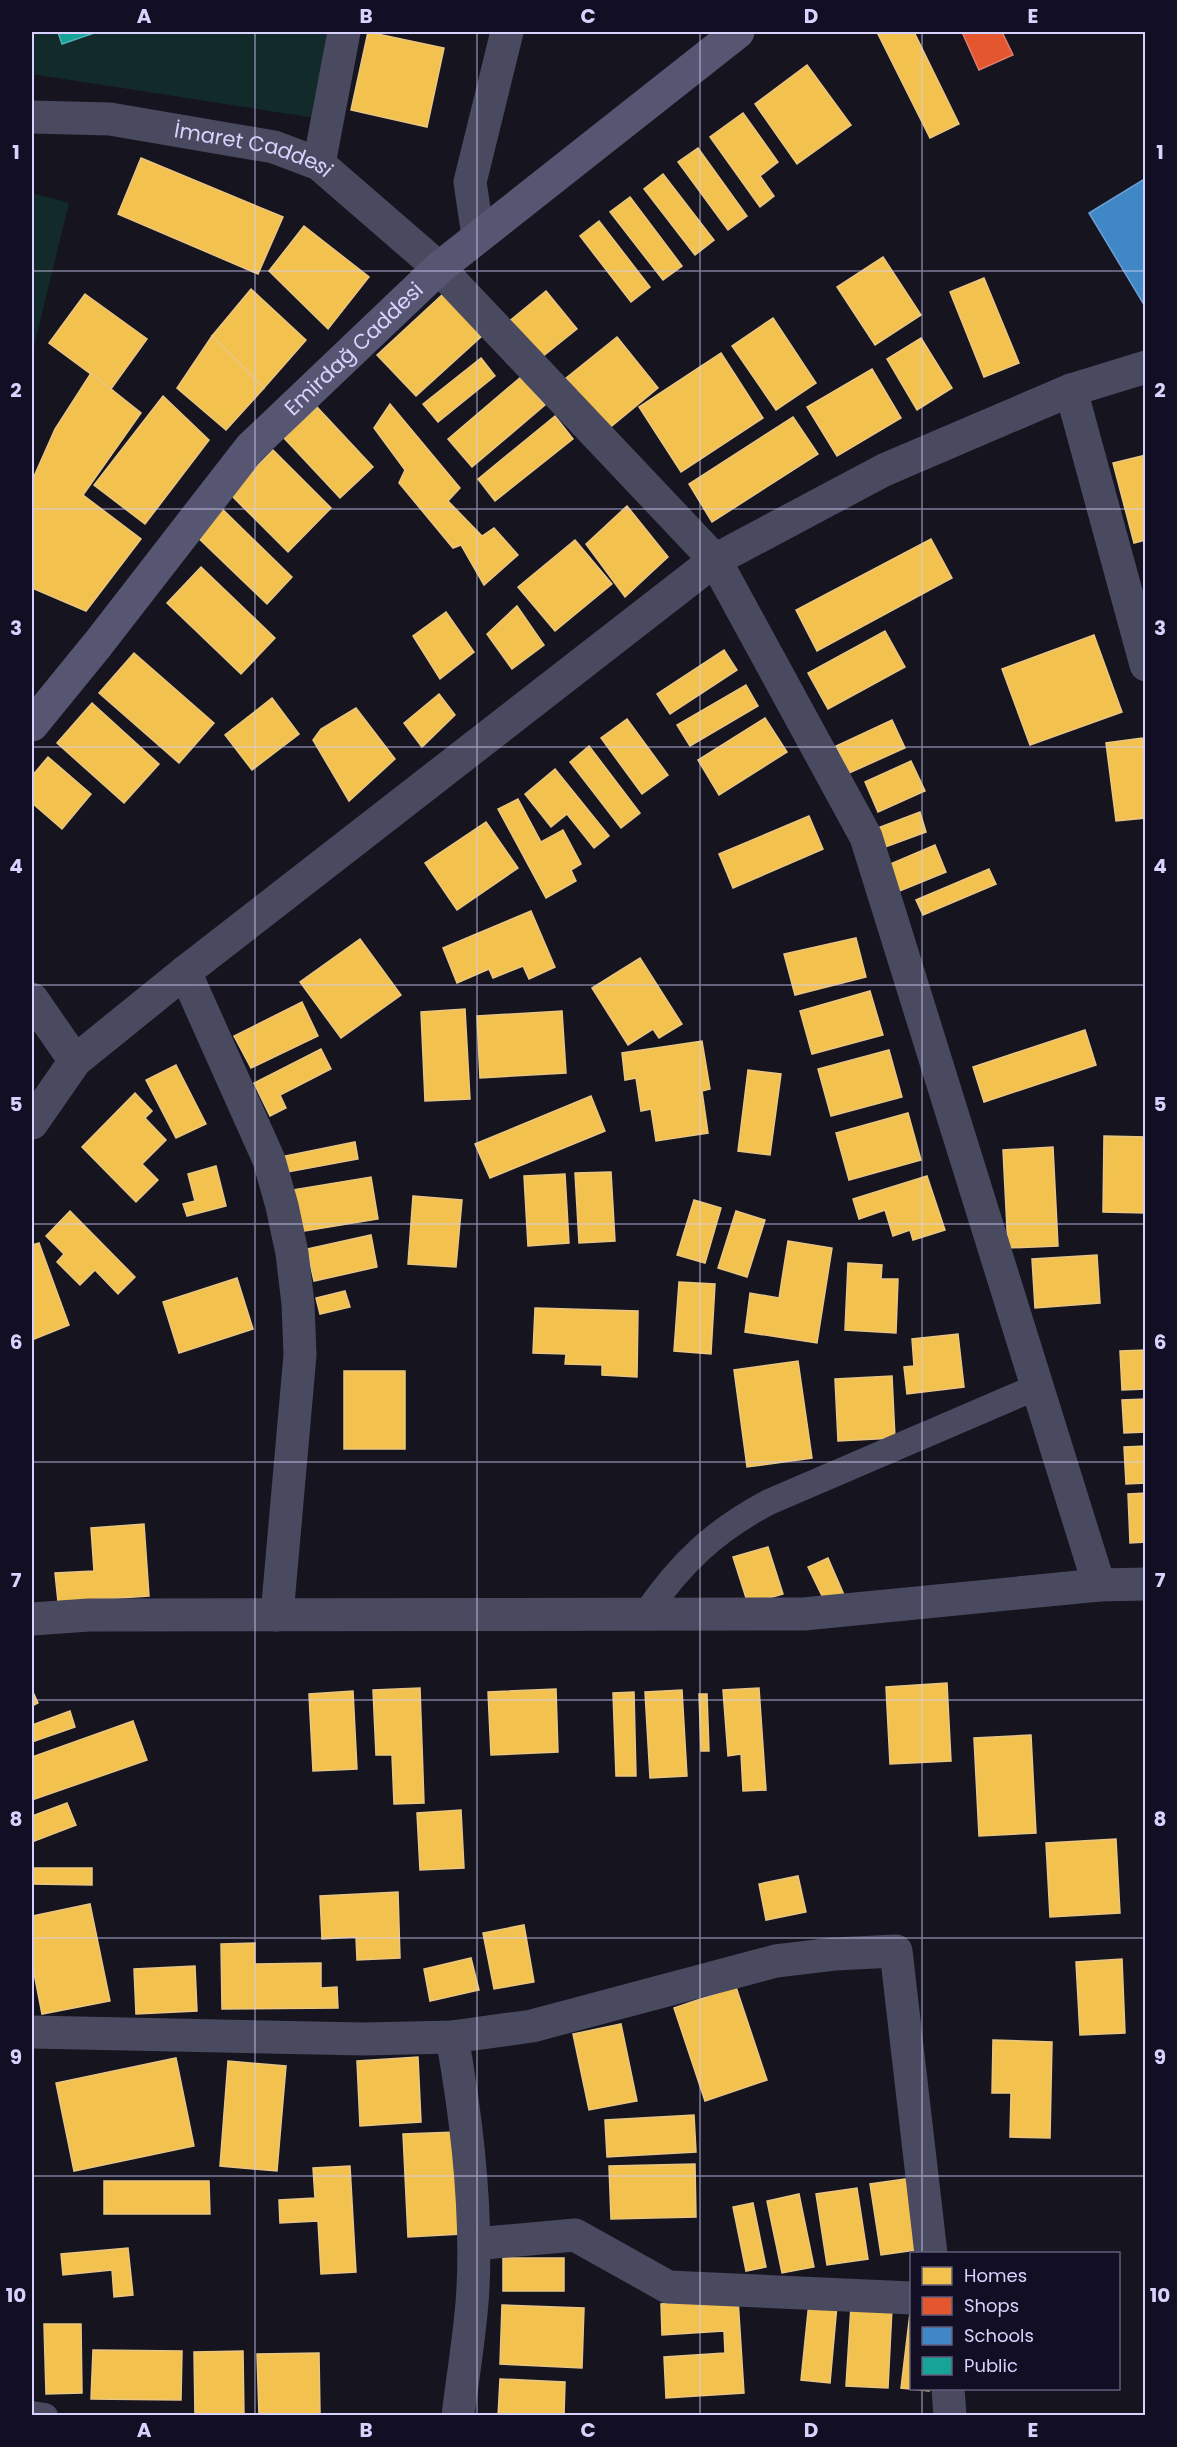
<svg xmlns="http://www.w3.org/2000/svg" width="1177" height="2447" font-family="Poppins,sans-serif">
	<style>
		.green { fill: #132a2a }
		.homes { fill: #f2c14e; stroke: #eac683; stroke-width: 1.5 }
		.shops { fill: #e4572e; stroke: #e07c6c; stroke-width: 1.5 }
		.schools { fill: #3f88c5; stroke: #6d9ed6; stroke-width: 1.5 }
		.public { fill: #17a398; stroke: #51b1b7; stroke-width: 1.5 }
		.lines { fill: none; stroke-linecap: round; stroke-linejoin: round }
		.lane { stroke: #494960; stroke-width: 26 }
		.street { stroke: #494960; stroke-width: 33 }
		.secondary { stroke: #575672; stroke-width: 33 }
		.grid { fill: none; stroke: #d7d3fe; stroke-width: 1.5; stroke-opacity: 0.55 }
		.labels { text-anchor: middle; stroke-width: 6; stroke-linejoin: round; paint-order: stroke }
		.street-label { font-size: 21px; fill: #d7d3fe; stroke: #120f24 }
		.neatline { fill: none; stroke: #d7d3fe; stroke-width: 2 }
		.grid-label { font-size: 20px; text-anchor: middle; font-weight: bold; fill: #d7d3fe }
	</style>
	<rect width="100%" height="100%" fill="#16141f"/>
	<!-- green -->
	<g class="green">
		<polygon points="32,32 332,32 315,118 32,74"/>
		<polygon points="32,193 69,203 32,354"/>
	</g>
	<!-- homes -->
	<g class="homes">
		<polygon points="368,32 444,48 427,127 351,110"/>
		<polygon points="877,32 914,32 959,124 930,138"/>
		<polygon points="807,65 851,125 797,164 755,104"/>
		<polygon points="743,113 778,162 760,176 774,196 760,207 710,137"/>
		<polygon points="698,148 747,216 728,230 678,162"/>
		<polygon points="141,158 283,217 258,274 118,214"/>
		<polygon points="663,174 714,240 695,255 644,189"/>
		<polygon points="630,197 682,266 663,280 610,212"/>
		<polygon points="599,221 650,287 631,302 580,236"/>
		<polygon points="304,226 369,277 328,329 269,271"/>
		<polygon points="883,257 921,315 875,345 837,287"/>
		<polygon points="984,278 1019,363 984,377 950,292"/>
		<polygon points="251,289 306,340 264,388 212,336"/>
		<polygon points="546,291 577,329 537,361 507,323"/>
		<polygon points="85,294 147,339 111,389 49,343"/>
		<polygon points="443,294 482,336 416,396 377,355"/>
		<polygon points="773,318 816,383 776,410 732,346"/>
		<polygon points="212,336 264,388 226,430 177,388"/>
		<polygon points="617,337 658,388 607,430 566,378"/>
		<polygon points="921,338 952,388 917,410 887,359"/>
		<polygon points="721,353 763,418 681,472 639,407"/>
		<polygon points="481,358 495,376 438,422 423,404"/>
		<polygon points="872,369 901,418 837,456 807,407"/>
		<polygon points="91,373 141,413 83,495 141,539 86,611 32,588 32,481 55,429"/>
		<polygon points="521,377 545,405 472,467 448,439"/>
		<polygon points="163,396 209,440 145,524 94,485"/>
		<polygon points="390,404 460,488 448,501 482,536 494,528 518,555 484,585 461,545 453,548 399,483 405,470 374,428"/>
		<polygon points="317,407 373,467 340,498 284,438"/>
		<polygon points="555,416 573,439 495,501 478,479"/>
		<polygon points="793,417 818,454 712,522 689,484"/>
		<polygon points="273,450 331,508 288,552 230,494"/>
		<polygon points="1146,455 1146,540 1134,543 1113,463"/>
		<polygon points="216,503 292,577 267,604 190,530"/>
		<polygon points="627,506 668,557 625,597 586,544"/>
		<polygon points="931,539 952,578 817,651 796,610"/>
		<polygon points="575,540 612,584 555,631 518,587"/>
		<polygon points="201,567 275,638 241,674 167,603"/>
		<polygon points="517,606 544,645 512,669 487,634"/>
		<polygon points="446,612 474,652 440,679 413,636"/>
		<polygon points="885,631 905,667 828,709 808,673"/>
		<polygon points="1094,635 1122,712 1030,745 1002,669"/>
		<polygon points="724,650 737,670 670,714 657,694"/>
		<polygon points="134,653 214,723 179,763 99,693"/>
		<polygon points="746,685 758,706 690,746 677,725"/>
		<polygon points="439,694 455,715 422,747 404,723"/>
		<polygon points="272,698 299,734 252,770 225,735"/>
		<polygon points="92,703 159,764 124,803 57,743"/>
		<polygon points="356,708 395,759 349,801 313,740 321,729"/>
		<polygon points="765,718 787,752 719,795 698,760"/>
		<polygon points="627,719 668,775 642,794 601,738"/>
		<polygon points="892,720 905,748 849,773 836,746"/>
		<polygon points="1142,738 1146,761 1146,818 1116,821 1106,743"/>
		<polygon points="589,746 640,813 621,828 570,762"/>
		<polygon points="48,757 91,794 62,829 32,803 32,776"/>
		<polygon points="911,761 925,791 878,812 865,782"/>
		<polygon points="555,769 609,836 594,848 567,814 551,827 525,794"/>
		<polygon points="518,799 541,842 563,830 581,864 571,870 576,881 546,898 498,809"/>
		<polygon points="920,812 926,832 877,850 870,831"/>
		<polygon points="809,816 823,849 733,888 719,854"/>
		<polygon points="486,822 518,868 457,910 425,863"/>
		<polygon points="935,845 946,872 897,892 886,866"/>
		<polygon points="989,869 996,884 923,915 916,900"/>
		<polygon points="531,911 555,967 529,979 523,966 493,978 489,969 457,983 443,948"/>
		<polygon points="856,938 866,977 795,995 784,954"/>
		<polygon points="360,939 401,995 341,1038 300,982"/>
		<polygon points="640,958 682,1024 659,1038 653,1029 628,1045 592,988"/>
		<polygon points="870,991 883,1035 812,1054 800,1011"/>
		<polygon points="302,1002 318,1036 251,1068 234,1036"/>
		<polygon points="465,1009 470,1099 425,1101 421,1012"/>
		<polygon points="562,1011 566,1073 480,1078 477,1016"/>
		<polygon points="1085,1030 1096,1065 984,1102 973,1067"/>
		<polygon points="702,1041 710,1089 702,1091 708,1133 656,1141 651,1109 641,1111 636,1078 625,1080 622,1053"/>
		<polygon points="321,1049 331,1069 280,1095 286,1108 270,1116 254,1083"/>
		<polygon points="889,1050 902,1097 831,1116 818,1069"/>
		<polygon points="176,1065 206,1124 176,1138 146,1080"/>
		<polygon points="748,1070 781,1074 770,1155 738,1151"/>
		<polygon points="135,1093 152,1111 145,1118 166,1140 142,1164 158,1180 136,1202 82,1147"/>
		<polygon points="591,1096 605,1131 490,1178 475,1144"/>
		<polygon points="908,1113 921,1160 849,1180 836,1133"/>
		<polygon points="1104,1136 1146,1137 1146,1213 1103,1212"/>
		<polygon points="355,1142 358,1159 288,1172 285,1156"/>
		<polygon points="1053,1147 1058,1246 1008,1248 1003,1150"/>
		<polygon points="216,1166 226,1206 187,1216 183,1204 195,1201 188,1174"/>
		<polygon points="611,1172 615,1241 579,1243 575,1173"/>
		<polygon points="565,1174 569,1243 528,1246 524,1176"/>
		<polygon points="927,1176 945,1230 913,1240 910,1230 893,1236 885,1210 859,1219 853,1199"/>
		<polygon points="371,1177 378,1219 299,1232 292,1190"/>
		<polygon points="413,1196 462,1200 456,1267 408,1264"/>
		<polygon points="694,1200 721,1208 705,1263 677,1255"/>
		<polygon points="70,1211 135,1277 118,1294 95,1270 80,1285 57,1262 64,1254 46,1236"/>
		<polygon points="736,1211 765,1220 747,1277 718,1268"/>
		<polygon points="371,1235 377,1267 314,1281 307,1249"/>
		<polygon points="788,1241 832,1248 817,1343 745,1332 750,1293 779,1298"/>
		<polygon points="39,1243 69,1325 32,1340 32,1307 34,1306 32,1299 32,1245"/>
		<polygon points="1097,1255 1100,1303 1035,1308 1032,1259"/>
		<polygon points="848,1263 882,1265 881,1279 898,1279 896,1333 845,1330"/>
		<polygon points="237,1278 253,1329 179,1353 163,1302"/>
		<polygon points="679,1282 715,1284 711,1354 674,1351"/>
		<polygon points="345,1291 350,1307 320,1314 316,1298"/>
		<polygon points="535,1308 638,1311 637,1377 602,1375 602,1365 565,1364 566,1354 533,1353"/>
		<polygon points="958,1334 964,1387 907,1394 904,1367 914,1366 912,1339"/>
		<polygon points="1146,1350 1146,1389 1122,1390 1120,1351"/>
		<polygon points="798,1361 812,1458 747,1467 734,1370"/>
		<rect x="344" y="1371" width="61" height="78"/>
		<polygon points="892,1376 895,1438 838,1441 835,1379"/>
		<polygon points="1146,1399 1146,1432 1124,1433 1122,1400"/>
		<polygon points="1146,1446 1146,1483 1126,1484 1124,1447"/>
		<polygon points="1146,1493 1146,1542 1130,1543 1128,1494"/>
		<polygon points="144,1524 149,1596 58,1602 55,1573 94,1571 91,1528"/>
		<polygon points="768,1547 783,1594 748,1604 733,1557"/>
		<polygon points="828,1558 844,1595 826,1604 808,1567"/>
		<polygon points="947,1683 951,1761 890,1764 886,1687"/>
		<polygon points="420,1688 424,1803 394,1804 392,1755 376,1755 373,1690"/>
		<polygon points="759,1688 766,1790 743,1791 741,1754 728,1756 723,1690"/>
		<polygon points="556,1689 558,1752 491,1755 488,1692"/>
		<polygon points="682,1690 687,1776 650,1778 645,1692"/>
		<polygon points="353,1691 357,1769 313,1771 309,1694"/>
		<polygon points="33,1692 38,1703 32,1706 32,1693"/>
		<polygon points="634,1692 636,1776 616,1776 613,1693"/>
		<polygon points="699,1694 707,1694 709,1751 701,1751"/>
		<polygon points="70,1711 75,1727 32,1742 32,1725"/>
		<polygon points="133,1721 147,1760 32,1800 32,1757"/>
		<polygon points="1031,1735 1036,1833 979,1836 974,1738"/>
		<polygon points="67,1803 76,1825 32,1842 32,1816"/>
		<polygon points="461,1810 464,1868 420,1870 417,1813"/>
		<polygon points="1116,1839 1120,1913 1050,1917 1046,1843"/>
		<polygon points="32,1868 92,1868 92,1885 32,1884"/>
		<polygon points="798,1876 806,1912 766,1920 759,1884"/>
		<polygon points="398,1892 400,1958 357,1960 356,1937 322,1939 320,1896"/>
		<polygon points="90,1904 110,2001 42,2014 32,1963 32,1916"/>
		<polygon points="524,1925 534,1982 494,1989 483,1933"/>
		<polygon points="255,1943 255,1964 321,1963 321,1988 337,1987 338,2008 222,2009 221,1944"/>
		<polygon points="471,1958 479,1990 430,2001 424,1969"/>
		<polygon points="1122,1959 1125,2033 1080,2035 1076,1962"/>
		<polygon points="195,1966 197,2011 136,2014 134,1969"/>
		<polygon points="736,1987 767,2080 705,2101 674,2008"/>
		<polygon points="621,2024 637,2101 589,2110 573,2034"/>
		<polygon points="993,2040 1052,2042 1050,2138 1010,2137 1011,2093 992,2093"/>
		<polygon points="418,2057 421,2122 360,2126 357,2061"/>
		<polygon points="176,2058 194,2146 74,2171 56,2083"/>
		<polygon points="228,2061 286,2066 277,2171 220,2166"/>
		<polygon points="694,2115 696,2152 607,2157 605,2120"/>
		<polygon points="456,2132 462,2234 408,2237 403,2134"/>
		<polygon points="695,2164 696,2217 611,2219 609,2166"/>
		<polygon points="350,2166 356,2272 321,2274 318,2221 280,2223 279,2200 315,2198 313,2168"/>
		<polygon points="919,2177 930,2248 881,2255 870,2184"/>
		<polygon points="104,2181 209,2181 210,2214 104,2214"/>
		<polygon points="857,2188 868,2259 827,2265 816,2194"/>
		<polygon points="799,2194 814,2267 782,2273 767,2201"/>
		<polygon points="753,2203 766,2267 746,2271 733,2207"/>
		<polygon points="128,2248 133,2295 114,2297 112,2270 63,2275 61,2254"/>
		<rect x="503" y="2258" width="61" height="33"/>
		<polygon points="738,2299 744,2393 666,2398 664,2357 725,2353 724,2331 662,2335 661,2304"/>
		<polygon points="809,2302 837,2305 830,2383 801,2380"/>
		<polygon points="502,2305 584,2308 582,2368 500,2364"/>
		<polygon points="851,2306 892,2308 888,2388 846,2386"/>
		<polygon points="910,2313 912,2388 929,2388 929,2391 901,2388"/>
		<polygon points="44,2324 81,2324 82,2393 46,2394"/>
		<polygon points="93,2350 182,2351 181,2400 91,2399"/>
		<polygon points="243,2351 244,2415 195,2416 194,2352"/>
		<polygon points="319,2353 320,2414 259,2416 257,2354"/>
		<polygon points="500,2379 565,2382 564,2416 498,2416"/>
	</g>
	<!-- shops -->
	<polygon class="shops" points="962,32 1002,32 1013,55 979,70"/>
	<!-- schools -->
	<polygon class="schools" points="1146,178 1146,308 1089,213"/>
	<!-- public -->
	<polygon class="public" points="58,32 97,32 62,44"/>
	<g class="lines">
		<!-- lane -->
		<g class="lane">
			<path d="M646,1613c35,-50 68,-82 123,-111l270,-116"/>
			<polyline points="32,2414 45,2416"/>
		</g>
		<!-- street -->
		<g class="street">
			<path id="s1" d="M32,117l78,2 164,28 45,17 120,104 276,292 151,277 233,748"/>
			<polyline points="319,164 344,32"/>
			<polyline points="478,236 470,182 507,32"/>
			<polyline points="1071,390 1146,665"/>
			<polyline points="185,972 269,1160 282,1206 292,1253 298,1304 300,1355 277,1615"/>
			<polyline points="32,999 75,1061"/>
			<polyline points="32,1123 75,1061 185,972 715,560 884,470 1071,390 1146,367"/>
			<polyline points="32,1619 89,1615 804,1614 1099,1585 1146,1584"/>
			<polyline points="32,2032 364,2039 452,2037 532,2026 776,1961 834,1954 896,1951 931,2254"/>
			<path d="M452,2037c15,83 25,167 21,251 -2,42 -10,85 -15,128"/>
			<polyline points="474,2244 575,2235 668,2287 912,2298"/>
			<polyline points="948,2388 950,2416"/>
		</g>
		<!-- secondary -->
		<path class="secondary" id="s2" d="M32,725l66,-81 152,-196 189,-180 299,-236"/>
	</g>
	<!-- grid -->
	<path class="grid" d="M255,32v2384M477,32v2384M700,32v2384M922,32v2222M32,271h1114M32,509h1114M32,747h1114M32,985h1114M32,1224h1114M32,1462h1114M32,1700h1114M32,1938h1114M32,2176h1114M922,2388v28"/>
	<g class="labels">
		<!-- street labels -->
		<g class="street-label">
			<text dy="7" stroke="none"><textPath href="#s1" startOffset="225">İmaret Caddesi</textPath></text>
			<text dy="7" stroke="none"><textPath href="#s2" startOffset="496">Emirdağ Caddesi</textPath></text>
		</g>
	</g>
	<!-- border -->
	<rect width="1177" height="2447" fill="none" stroke="#120f24" stroke-width="66"/>
	<!-- legend -->
	<rect x="910" y="2252" width="210" height="138" fill="#120f24" stroke="#615d7b" stroke-width="1.5"/>
	<rect x="922" y="2267" width="30" height="18" fill="#f2c14e" stroke="#615d7b" stroke-width="1.5"/>
	<text x="964" y="2282" font-size="18" fill="#d7d3fe">Homes</text>
	<rect x="922" y="2297" width="30" height="18" fill="#e4572e" stroke="#615d7b" stroke-width="1.5"/>
	<text x="964" y="2312" font-size="18" fill="#d7d3fe">Shops</text>
	<rect x="922" y="2327" width="30" height="18" fill="#3f88c5" stroke="#615d7b" stroke-width="1.5"/>
	<text x="964" y="2342" font-size="18" fill="#d7d3fe">Schools</text>
	<rect x="922" y="2357" width="30" height="18" fill="#17a398" stroke="#615d7b" stroke-width="1.5"/>
	<text x="964" y="2372" font-size="18" fill="#d7d3fe">Public</text>
	<rect x="33" y="33" width="1111" height="2381" class="neatline"/>
	<g class="grid-label">
		<text x="144" y="23">A</text>
		<text x="366" y="23">B</text>
		<text x="588" y="23">C</text>
		<text x="811" y="23">D</text>
		<text x="1033" y="23">E</text>
		<text x="16" y="159">1</text>
		<text x="1160" y="159">1</text>
		<text x="16" y="397">2</text>
		<text x="1160" y="397">2</text>
		<text x="16" y="635">3</text>
		<text x="1160" y="635">3</text>
		<text x="16" y="873">4</text>
		<text x="1160" y="873">4</text>
		<text x="16" y="1111">5</text>
		<text x="1160" y="1111">5</text>
		<text x="16" y="1349">6</text>
		<text x="1160" y="1349">6</text>
		<text x="16" y="1587">7</text>
		<text x="1160" y="1587">7</text>
		<text x="16" y="1826">8</text>
		<text x="1160" y="1826">8</text>
		<text x="16" y="2064">9</text>
		<text x="1160" y="2064">9</text>
		<text x="16" y="2302">10</text>
		<text x="1160" y="2302">10</text>
		<text x="144" y="2437">A</text>
		<text x="366" y="2437">B</text>
		<text x="588" y="2437">C</text>
		<text x="811" y="2437">D</text>
		<text x="1033" y="2437">E</text>
	</g>
</svg>
